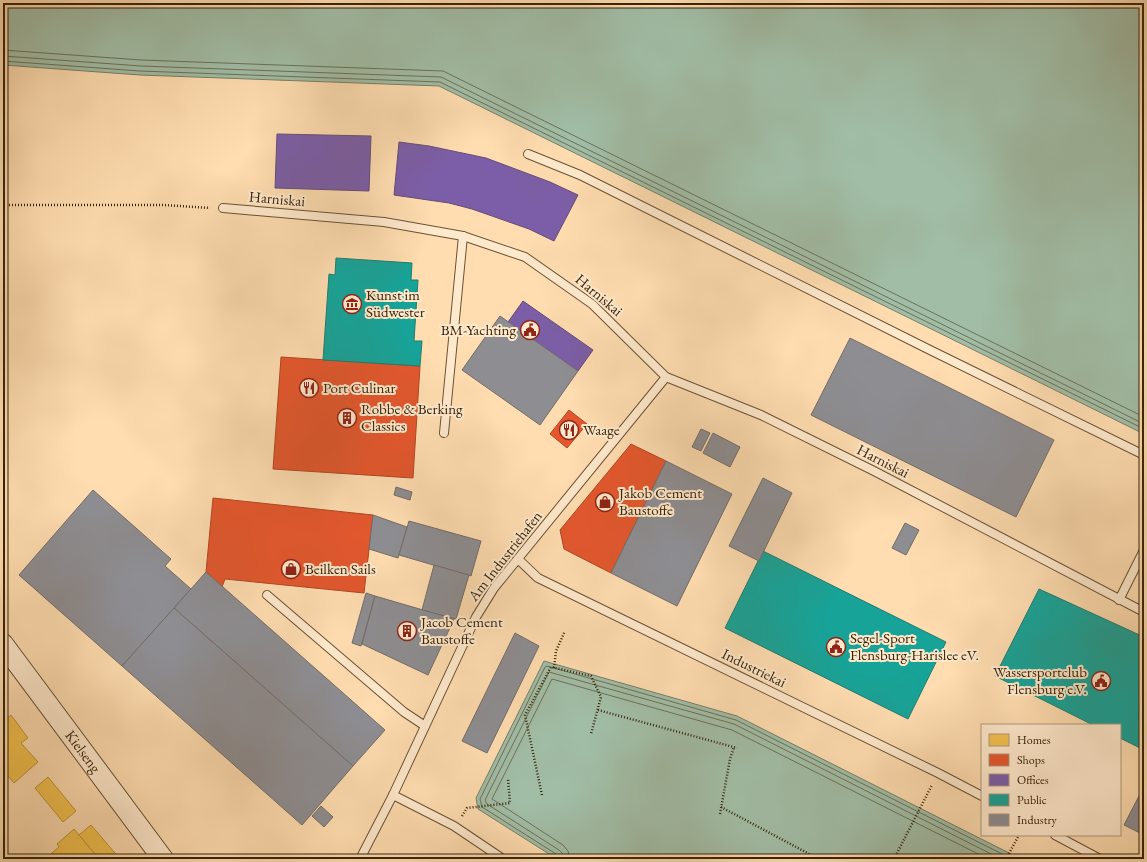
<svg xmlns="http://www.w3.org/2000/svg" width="1147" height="862" font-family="'EB Garamond',serif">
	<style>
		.water { fill: #a1bda6; stroke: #777f68 }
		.homes { fill: #f2c14e; stroke: #ba923a }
		.shops { fill: #e4572e; stroke: #b04723 }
		.offices { fill: #7b5ea7; stroke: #674c78 }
		.public { fill: #17a398; stroke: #217d6d }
		.industry { fill: #8d8d92; stroke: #736d69 }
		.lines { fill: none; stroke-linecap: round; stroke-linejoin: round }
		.shore { stroke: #6c7058; stroke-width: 1 }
		.service-casing { stroke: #695234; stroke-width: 10 }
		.tertiary-casing { stroke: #695234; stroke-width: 22 }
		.path { stroke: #37230a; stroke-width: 2.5; stroke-dasharray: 1 2; stroke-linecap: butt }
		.service { stroke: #ffe9cc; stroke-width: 8 }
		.tertiary { stroke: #ffe9cc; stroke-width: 20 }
		.labels { text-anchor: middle; stroke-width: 4; stroke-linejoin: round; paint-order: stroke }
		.street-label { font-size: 15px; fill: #37230a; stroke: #ffe9cc }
		.poi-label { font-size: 15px; fill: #37230a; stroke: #ffe9cc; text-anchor: start }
	</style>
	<rect width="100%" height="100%" fill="#ffddb0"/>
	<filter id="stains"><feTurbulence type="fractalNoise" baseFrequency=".005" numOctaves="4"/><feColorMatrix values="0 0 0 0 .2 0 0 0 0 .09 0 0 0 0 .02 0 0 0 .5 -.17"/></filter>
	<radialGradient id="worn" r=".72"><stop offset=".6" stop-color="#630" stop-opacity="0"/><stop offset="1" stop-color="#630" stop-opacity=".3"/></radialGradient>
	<!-- water -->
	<g class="water">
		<polygon points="3,3 1144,3 1144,434 439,86 140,75 3,65"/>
		<polygon points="544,661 737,716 1021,859 557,859 478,809 476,798"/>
	</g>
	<!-- homes -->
	<g class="homes">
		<polygon points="11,715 28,738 21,743 38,762 14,783 3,770 3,722"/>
		<polygon points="48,777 76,811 63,822 35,788"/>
		<polygon points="91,825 120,859 99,859 79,835"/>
		<polygon points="74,829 99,859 45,859 59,847 57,844"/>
	</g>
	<!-- shops -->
	<g class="shops">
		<polygon points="281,357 420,366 413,478 273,469"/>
		<polygon points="569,410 587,424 567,448 550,434"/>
		<polygon points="631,444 666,461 611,573 564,549 560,530"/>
		<polygon points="213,498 373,515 364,593 225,579 222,587 206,572"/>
		<polygon points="394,854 404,859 391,859"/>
	</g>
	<!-- offices -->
	<g class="offices">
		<polygon points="277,134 371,136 369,191 275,188"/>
		<polygon points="399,142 429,146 486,158 550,182 578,195 554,241 529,229 472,209 449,203 394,195"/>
		<polygon points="523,301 593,350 578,371 508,322"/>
	</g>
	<!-- public -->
	<g class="public">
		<polygon points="336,258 412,263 411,280 418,280 414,341 422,341 420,366 323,360 329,274 335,275"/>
		<polygon points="763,551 946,642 908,719 725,628"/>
		<polygon points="1039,589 1144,637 1144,750 1120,738 1120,725 1093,725 995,676"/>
	</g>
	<!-- industry -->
	<g class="industry">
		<polygon points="500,316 578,371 540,425 462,370"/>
		<polygon points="850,338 1054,440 1016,517 811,415"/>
		<polygon points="701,429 710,433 701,451 692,447"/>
		<polygon points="713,433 740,447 730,467 703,453"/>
		<polygon points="666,461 732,494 677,606 611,573"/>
		<polygon points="763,478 792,493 759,561 729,546"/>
		<polygon points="396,487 412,492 410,500 394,495"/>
		<polygon points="93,490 171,559 165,566 191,589 122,666 19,575"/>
		<polygon points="373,515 407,527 398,558 369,549"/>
		<polygon points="409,521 481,541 471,576 399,555"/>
		<polygon points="905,523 919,530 906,555 892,548"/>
		<polygon points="434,565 469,575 456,619 422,610"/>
		<polygon points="206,572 385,730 353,766 174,608"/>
		<polygon points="366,593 375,596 361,646 352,643"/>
		<polygon points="375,596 454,619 428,675 362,644"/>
		<polygon points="174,608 353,766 302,825 122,666"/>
		<polygon points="515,633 539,646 487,753 462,741"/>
		<polygon points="1144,786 1144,799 1139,796"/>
		<polygon points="1139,796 1144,799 1144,835 1124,825"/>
		<polygon points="321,806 333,817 324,827 312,816"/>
	</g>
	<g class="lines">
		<!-- shore -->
		<g class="shore">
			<polyline points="3,50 141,60 443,71 1144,417"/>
			<polyline points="3,56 141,66 441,77 1144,424"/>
			<polyline points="3,61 140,71 440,82 1144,429"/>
			<polyline points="558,859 556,854 482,807 480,799 545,667 547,666 736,720 1012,859"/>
			<polyline points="564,859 563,854 559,850 487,804 485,800 549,672 734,724 1001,859"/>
			<polyline points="570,859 568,851 563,845 492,799 552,679 732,730 988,859"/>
		</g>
		<!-- service casing -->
		<g class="service-casing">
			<g id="service">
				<polyline points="528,154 580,175 930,350 1144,455"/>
				<polyline points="223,208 384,222 463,236 525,257 592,304 666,377 761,415 874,471 1144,612"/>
				<polyline points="444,433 463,236"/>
				<polyline points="518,559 538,578 938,773 982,796"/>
				<polyline points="267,595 404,712 425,726"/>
				<polyline points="1119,600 1144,550"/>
				<polyline points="393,795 454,826 503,859"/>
				<polyline points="1055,835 1100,859"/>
				<polyline points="360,859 393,795 476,617 494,588 666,377"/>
			</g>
		</g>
		<!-- tertiary casing -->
		<g class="tertiary-casing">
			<g id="tertiary">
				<path id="s1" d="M3,644l160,215"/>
			</g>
		</g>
		<!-- path -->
		<g class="path">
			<polyline points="3,205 164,205 210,208"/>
			<polyline points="554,668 556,651 565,631"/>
			<polyline points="598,710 737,748"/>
			<polyline points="542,795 525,715 551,667 591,676 601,697 591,734"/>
			<polyline points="721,807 813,856"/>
			<polyline points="720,814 730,759 734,747"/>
			<polyline points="462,816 467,808 510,803 508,779"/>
			<polyline points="894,859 932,785"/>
			<polyline points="1006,859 1019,835"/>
		</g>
		<!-- service -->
		<use href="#service" class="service"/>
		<!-- tertiary -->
		<use href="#tertiary" class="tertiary"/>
	</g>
	<!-- icons -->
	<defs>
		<g id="museum-ring" transform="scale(1)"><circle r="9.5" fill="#ffe9cc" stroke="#8f2418" stroke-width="1.5"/><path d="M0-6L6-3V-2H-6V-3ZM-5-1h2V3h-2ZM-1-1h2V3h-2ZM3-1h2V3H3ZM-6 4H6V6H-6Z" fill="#8f2418"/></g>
		<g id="civic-ring" transform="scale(1)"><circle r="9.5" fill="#ffe9cc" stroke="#8f2418" stroke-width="1.5"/><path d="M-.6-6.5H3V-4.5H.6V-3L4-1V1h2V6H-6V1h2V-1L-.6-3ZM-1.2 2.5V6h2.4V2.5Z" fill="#8f2418"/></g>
		<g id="restaurant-ring" transform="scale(1)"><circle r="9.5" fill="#ffe9cc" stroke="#8f2418" stroke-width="1.5"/><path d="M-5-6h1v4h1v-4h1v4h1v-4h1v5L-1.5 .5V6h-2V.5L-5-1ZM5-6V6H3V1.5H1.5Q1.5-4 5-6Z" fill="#8f2418"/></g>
		<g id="building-ring" transform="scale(1)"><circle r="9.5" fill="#ffe9cc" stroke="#8f2418" stroke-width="1.5"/><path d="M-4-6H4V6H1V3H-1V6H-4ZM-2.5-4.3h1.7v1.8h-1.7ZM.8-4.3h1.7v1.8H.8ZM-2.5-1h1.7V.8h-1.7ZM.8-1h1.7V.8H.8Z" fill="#8f2418"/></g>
		<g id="shop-ring" transform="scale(1)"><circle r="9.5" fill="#ffe9cc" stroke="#8f2418" stroke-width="1.5"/><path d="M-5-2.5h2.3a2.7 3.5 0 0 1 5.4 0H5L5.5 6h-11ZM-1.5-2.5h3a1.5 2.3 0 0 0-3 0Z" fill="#8f2418"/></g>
	</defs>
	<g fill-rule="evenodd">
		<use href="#museum-ring" x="352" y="304"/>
		<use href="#civic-ring" x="530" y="330"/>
		<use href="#restaurant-ring" x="309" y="388"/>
		<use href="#building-ring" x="347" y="418"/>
		<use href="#restaurant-ring" x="569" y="430"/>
		<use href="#shop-ring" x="605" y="502"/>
		<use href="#shop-ring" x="291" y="569"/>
		<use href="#building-ring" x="407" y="631"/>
		<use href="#civic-ring" x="836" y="647"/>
		<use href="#civic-ring" x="1101" y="681"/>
	</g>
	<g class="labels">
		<!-- street labels -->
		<g class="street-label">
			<text transform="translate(277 199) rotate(5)" y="5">Harniskai</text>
			<text transform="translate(599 295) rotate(40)" y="5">Harniskai</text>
			<text transform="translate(883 461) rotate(27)" y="5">Harniskai</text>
			<text transform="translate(505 556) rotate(-52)" y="5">Am Industriehafen</text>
			<text transform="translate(754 668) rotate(26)" y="5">Industriekai</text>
			<text dy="5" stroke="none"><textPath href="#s1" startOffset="134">Kielseng</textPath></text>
		</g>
		<!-- poi labels -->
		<g class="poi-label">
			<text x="366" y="300">Kunst im<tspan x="366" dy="17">Südwester</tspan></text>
			<text x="516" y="335" text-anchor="end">BM-Yachting</text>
			<text x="323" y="393">Port Culinar</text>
			<text x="361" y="414">Robbe &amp; Berking<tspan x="361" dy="17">Classics</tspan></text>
			<text x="583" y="435">Waage</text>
			<text x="619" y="498">Jakob Cement<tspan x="619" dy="17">Baustoffe</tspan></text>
			<text x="305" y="574">Beilken Sails</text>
			<text x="421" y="627">Jacob Cement<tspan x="421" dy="17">Baustoffe</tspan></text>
			<text x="850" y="643">Segel-Sport<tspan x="850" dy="17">Flensburg-Harislee eV.</tspan></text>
			<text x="1087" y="677" text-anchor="end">Wassersportclub<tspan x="1087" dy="17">Flensburg e.V.</tspan></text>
		</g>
	</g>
	<!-- margin -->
	<rect width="1147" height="862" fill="none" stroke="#ffddb0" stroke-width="16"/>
	<rect x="4" y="4" width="1139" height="854" fill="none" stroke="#37230a" stroke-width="2"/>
	<rect x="8" y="8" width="1131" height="846" fill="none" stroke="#37230a"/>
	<!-- legend -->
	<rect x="981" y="724" width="140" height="112" fill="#ffe9cc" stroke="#af9a7e"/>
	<rect x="989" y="734" width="20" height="12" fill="#f2c14e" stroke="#af9a7e"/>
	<text x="1017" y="744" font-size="12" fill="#37230a">Homes</text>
	<rect x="989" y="754" width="20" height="12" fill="#e4572e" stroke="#af9a7e"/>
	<text x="1017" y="764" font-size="12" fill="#37230a">Shops</text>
	<rect x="989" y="774" width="20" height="12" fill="#7b5ea7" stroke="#af9a7e"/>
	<text x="1017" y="784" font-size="12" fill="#37230a">Offices</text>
	<rect x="989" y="794" width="20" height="12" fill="#17a398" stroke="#af9a7e"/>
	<text x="1017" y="804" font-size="12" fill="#37230a">Public</text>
	<rect x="989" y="814" width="20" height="12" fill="#8d8d92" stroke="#af9a7e"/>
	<text x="1017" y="824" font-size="12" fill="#37230a">Industry</text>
	<rect width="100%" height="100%" filter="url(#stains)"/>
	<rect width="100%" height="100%" fill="url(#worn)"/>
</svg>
